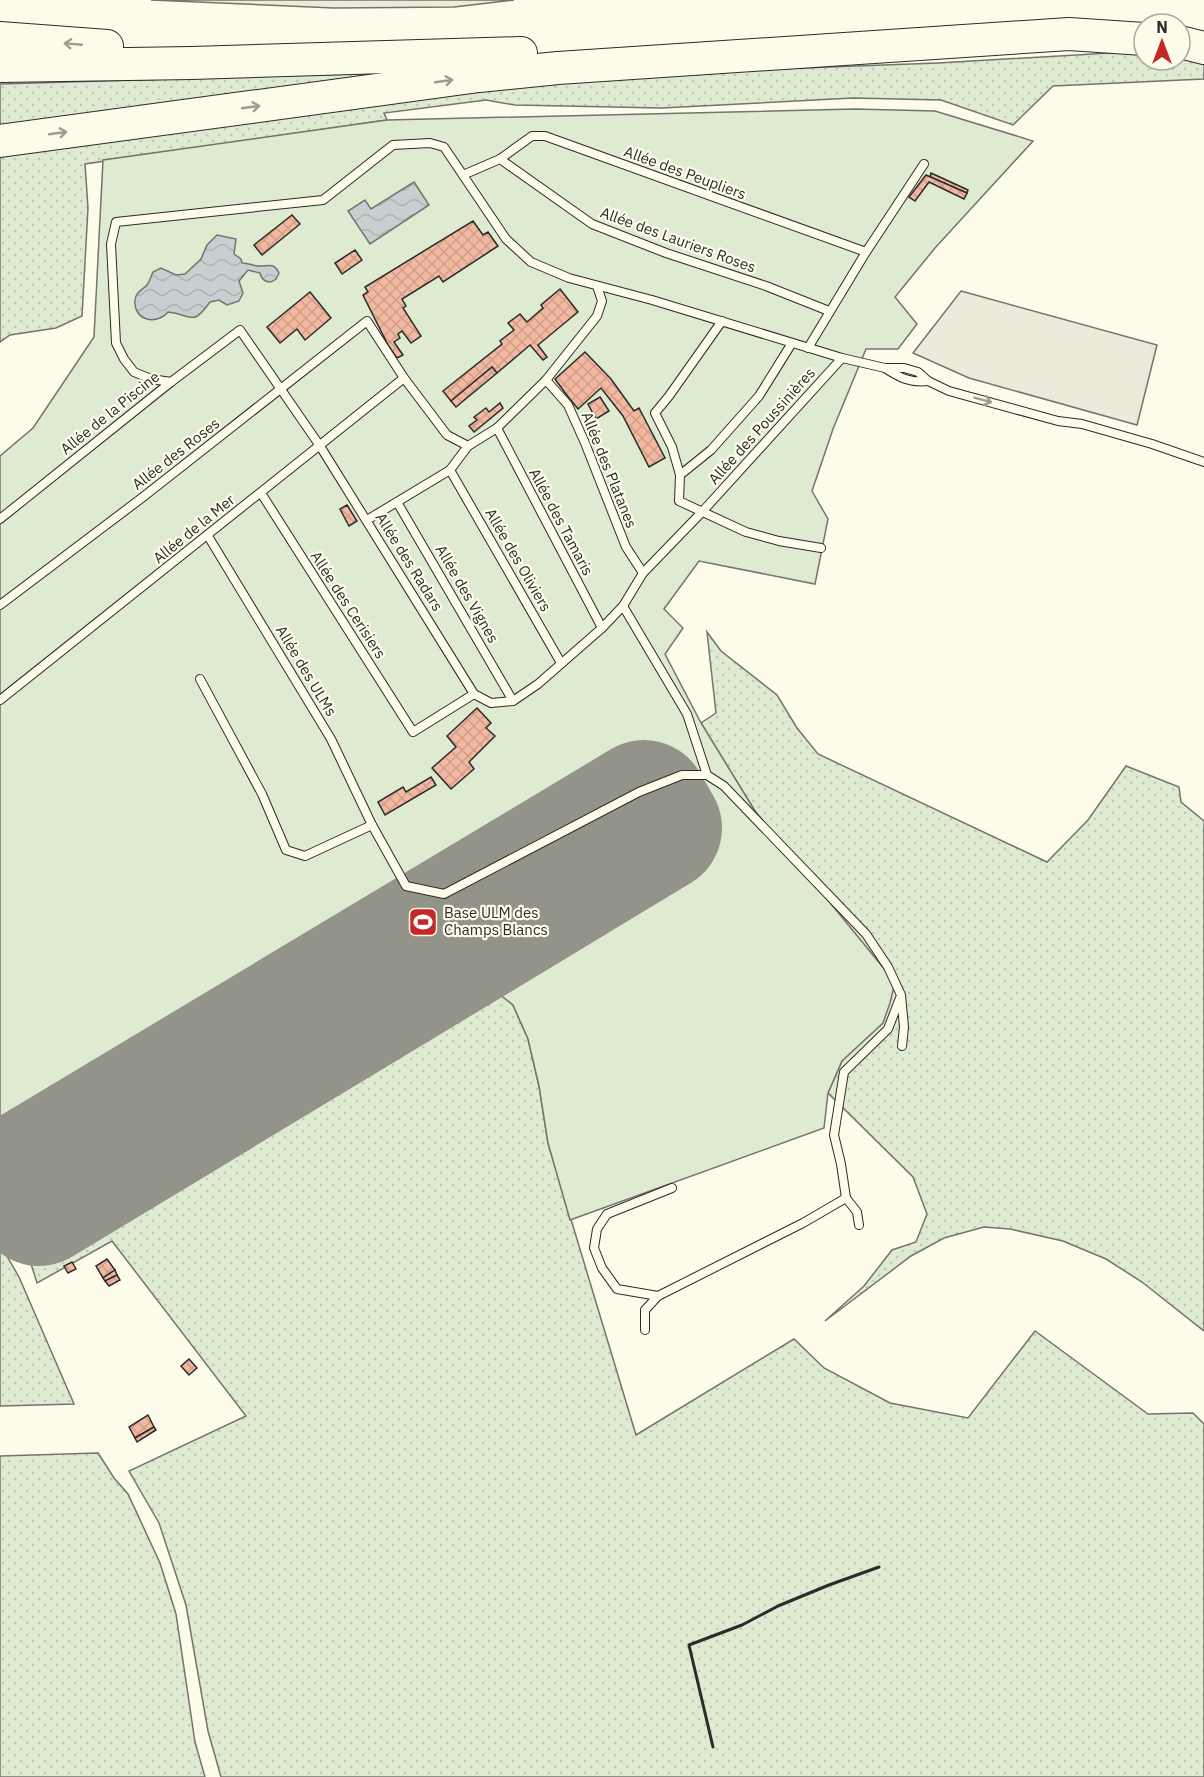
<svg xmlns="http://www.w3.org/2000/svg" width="1204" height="1777" font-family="'IBM Plex Sans',sans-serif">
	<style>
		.grass { fill: url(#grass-dots); stroke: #74746e; stroke-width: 1.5 }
		.green { fill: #deebd1; stroke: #74746e; stroke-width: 1.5 }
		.parking { fill: #eceadb; stroke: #74746e; stroke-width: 1.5 }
		.water { fill: url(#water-waves); stroke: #74746e; stroke-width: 1.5 }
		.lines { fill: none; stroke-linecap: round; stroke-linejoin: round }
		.runway { stroke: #94938a; stroke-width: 128 }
		.building { fill: url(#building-cross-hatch); stroke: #2b2b2b; stroke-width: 1.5 }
		.lane-casing { stroke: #2b2b2b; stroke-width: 10 }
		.highway-casing { stroke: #2b2b2b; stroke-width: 34 }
		.lane { stroke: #fdfbea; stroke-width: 8 }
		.highway { stroke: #fdfbea; stroke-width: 32 }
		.wall { stroke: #2b2b2b; stroke-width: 3 }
		.oneway { stroke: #9e9d94 }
		.labels { text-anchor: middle; stroke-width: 4.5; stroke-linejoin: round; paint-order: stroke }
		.street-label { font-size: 15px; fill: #2b2b2b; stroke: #fdfbea }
		.poi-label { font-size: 15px; fill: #2b2b2b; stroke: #fdfbea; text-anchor: start }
	</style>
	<defs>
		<pattern id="grass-dots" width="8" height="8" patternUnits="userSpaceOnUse" patternTransform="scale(1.5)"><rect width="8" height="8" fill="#deebd1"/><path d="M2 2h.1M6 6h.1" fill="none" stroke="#bfcab4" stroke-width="1.8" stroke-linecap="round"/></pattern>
		<pattern id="water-waves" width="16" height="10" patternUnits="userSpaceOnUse" patternTransform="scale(1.5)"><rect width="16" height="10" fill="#c7d0d0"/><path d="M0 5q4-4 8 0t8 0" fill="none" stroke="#abb3b3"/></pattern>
		<pattern id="building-cross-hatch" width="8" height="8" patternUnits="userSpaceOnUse" patternTransform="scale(1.5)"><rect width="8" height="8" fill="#f2b8a0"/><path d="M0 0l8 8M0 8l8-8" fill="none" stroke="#d09e8a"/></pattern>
	</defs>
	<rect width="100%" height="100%" fill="#fdfbea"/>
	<!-- grass -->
	<g class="grass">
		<polygon points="1204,48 1204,79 1053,86 1013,125 941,100 853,98 662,108 515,105 486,100 384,113 387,120 85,164 88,208 82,316 56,328 10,335 0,342 0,156 470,87 644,74 938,63 1144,51 1144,60 1180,60 1180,49"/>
		<polygon points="381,73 377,83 0,134 0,84"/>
		<polygon points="707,632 721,651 777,695 797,728 818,754 1047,862 1088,820 1126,766 1179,787 1181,802 1204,821 1204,1331 1142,1282 1106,1259 1063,1241 1010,1229 984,1227 944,1238 911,1256 825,1321 864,1286 892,1250 916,1242 927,1214 913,1177 828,1093 842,1061 855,1047 755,811 701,723 716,713"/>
		<polygon points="493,989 513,1005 528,1039 539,1086 548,1143 636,1435 794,1339 824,1368 890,1403 968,1418 1035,1331 1148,1414 1193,1413 1204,1424 1204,1777 221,1777 208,1731 186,1605 159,1523 129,1471 246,1416 112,1241 37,1283 22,1235 427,999"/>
		<polygon points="0,1244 19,1277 74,1404 0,1406"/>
		<polygon points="98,1453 114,1478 128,1494 160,1563 176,1614 195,1742 205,1777 0,1777 0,1456"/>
	</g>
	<!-- green -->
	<polygon class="green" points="855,109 935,111 1033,141 935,248 895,297 917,324 898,349 866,349 833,429 812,491 828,519 815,584 699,561 664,609 683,628 665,654 701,723 755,811 895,982 890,1003 883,1023 842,1061 828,1093 824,1128 570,1220 548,1143 539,1086 528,1039 513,1005 493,989 427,999 22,1235 0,1193 0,456 33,428 94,337 103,160 387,120"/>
	<!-- parking -->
	<g class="parking">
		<polygon points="151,0 514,0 454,7 334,8"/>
		<polygon points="961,291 1157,345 1137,425 969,378 913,353"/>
	</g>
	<!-- water -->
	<g class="water">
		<polygon points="414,182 429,205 370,244 348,211 365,200 371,209"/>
		<path d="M217,235l19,4 -2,15 7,5 1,4c5,0 10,2 15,3 12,1 16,-5 22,7l-3,6c-7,6 -14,2 -16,-6l-12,-3 -9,11 4,12 -4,8 -12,4 -8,-5 -9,2c-18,25 -17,13 -42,10 -12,14 -35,8 -33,-12 1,-8 7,-10 12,-15 3,-4 4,-9 6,-13l8,-4 15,7 9,-1 16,-15 6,-14z"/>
	</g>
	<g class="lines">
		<!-- runway -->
		<polygon class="runway" points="644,804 658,828 39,1202 24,1176"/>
	</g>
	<!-- building -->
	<g class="building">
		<polygon points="931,173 968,190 967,193 930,177"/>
		<polygon points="926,175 967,193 964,199 929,182 915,201 909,197"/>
		<polygon points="292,215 300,224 262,255 254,245"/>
		<polygon points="473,221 483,235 488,232 498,246 443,282 439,276 402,299 406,306 403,308 421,336 411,343 402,331 398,334 400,338 394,342 403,355 397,358 388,345 363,295 368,292 365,287"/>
		<polygon points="355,250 362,260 342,274 335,263"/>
		<polygon points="560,289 578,312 538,345 547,357 543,360 530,345 497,373 492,367 451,401 443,391 502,344 500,341 514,330 508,323 520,314 527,322 543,308 541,305"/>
		<polygon points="310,292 331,318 305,340 297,329 280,343 267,327"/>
		<polygon points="585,352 611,379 634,411 639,408 665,458 649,467 623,416 601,388 578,409 566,394 555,379"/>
		<polygon points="492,367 497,373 456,407 451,401"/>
		<polygon points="600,397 609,411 596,419 588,404"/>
		<polygon points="500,403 503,408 474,432 469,426 477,420 474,417 486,408 489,412"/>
		<polygon points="347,505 357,521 349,526 340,509"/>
		<polygon points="477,708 491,723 486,728 495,736 469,762 474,769 451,789 432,768 456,747 447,736"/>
		<polygon points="431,777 436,785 385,815 378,802 403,787 406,792"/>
		<polygon points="107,1259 115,1270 103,1278 96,1266"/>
		<polygon points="72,1262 76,1269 68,1273 64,1266"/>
		<polygon points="115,1270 117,1275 105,1281 103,1278"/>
		<polygon points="117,1275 120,1280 109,1286 105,1281"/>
		<polygon points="189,1359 197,1368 189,1375 181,1366"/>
		<polygon points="148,1415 154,1427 135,1438 129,1427"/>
		<polygon points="154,1427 156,1430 137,1442 135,1438"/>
	</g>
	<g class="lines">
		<!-- lane casing -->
		<g class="lane-casing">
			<g id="lane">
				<polyline points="500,159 532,136 545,136 866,252"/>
				<polyline points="463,175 500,159 592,224 666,253 766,286 829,311"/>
				<polyline points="722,321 669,396 655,413 672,447 680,475 711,450 759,396 792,343"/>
				<polyline points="808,348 866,252 924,164"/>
				<path d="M885,368c15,10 25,15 43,13"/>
				<polyline points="546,380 568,405 585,443 626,547 643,573"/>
				<polyline points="171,382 151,379 134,372 124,359 116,343 111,244 116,222 323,200 393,145 430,143 444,147 506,239 531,262 569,278 652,300 842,358 885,368 904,368 918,372 928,381 949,391 1058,421 1082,424 1152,444 1204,462"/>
				<polyline points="497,428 602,628"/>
				<polyline points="450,470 561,663"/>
				<polyline points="680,475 679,501 746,532 779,541 821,548"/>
				<polyline points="261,493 413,732 474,694 491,703 513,701 538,684 602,628 623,606 643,573 702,512 842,358"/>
				<polyline points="397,502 513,701"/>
				<polyline points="0,519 171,382 240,330 320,446 474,694"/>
				<polyline points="367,520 450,470 468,446"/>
				<polyline points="208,536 331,739 372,825 406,886 444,894 639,792 682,775 707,775"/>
				<polyline points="0,605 143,497 367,321 404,378 447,435 468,446 497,428 546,380 597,316 602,301 597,286"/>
				<polyline points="623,606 687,714 707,775 724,786 866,934 888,967 901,995 904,1027 902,1046"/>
				<polyline points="200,679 262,794 286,850 305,856 372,825"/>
				<polyline points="0,700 404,378"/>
				<polyline points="846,1198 841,1164 834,1135 844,1072 888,1029 900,998"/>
				<polyline points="658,1296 803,1223 846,1198 857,1212 859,1225"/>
				<polyline points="645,1330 645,1310 658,1296 617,1289 602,1268 594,1248 597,1229 607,1214 672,1188"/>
			</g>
		</g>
		<!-- highway casing -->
		<g class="highway-casing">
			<g id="highway">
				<polyline points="0,38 107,46"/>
				<polyline points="1180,42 1204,48"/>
				<polyline points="0,66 192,63 521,53"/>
				<polyline points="0,141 479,76 558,68 1069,34 1144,39"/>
			</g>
		</g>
		<!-- lane -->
		<use href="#lane" class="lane"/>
		<!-- highway -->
		<use href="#highway" class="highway"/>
		<!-- wall -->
		<polyline class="wall" points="713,1747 689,1645 742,1625 778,1606 829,1585 879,1567"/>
	</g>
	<!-- one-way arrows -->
	<defs><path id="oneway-shaft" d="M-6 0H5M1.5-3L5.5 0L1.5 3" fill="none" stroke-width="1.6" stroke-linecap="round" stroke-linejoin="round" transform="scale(1.5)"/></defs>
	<g class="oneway">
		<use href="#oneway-shaft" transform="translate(73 44) rotate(-175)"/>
		<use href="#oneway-shaft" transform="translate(444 81) rotate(-8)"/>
		<use href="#oneway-shaft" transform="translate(251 107) rotate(-8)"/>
		<use href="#oneway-shaft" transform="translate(58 133) rotate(-8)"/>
		<use href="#oneway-shaft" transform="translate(983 400) rotate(15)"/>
	</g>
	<!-- icons -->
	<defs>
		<g id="stadium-square" transform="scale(1.5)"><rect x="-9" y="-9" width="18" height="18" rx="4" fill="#c62828" stroke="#fdfbea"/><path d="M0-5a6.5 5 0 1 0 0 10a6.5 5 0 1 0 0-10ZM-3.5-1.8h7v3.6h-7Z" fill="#fff"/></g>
	</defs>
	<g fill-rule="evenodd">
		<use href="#stadium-square" x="423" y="922"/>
	</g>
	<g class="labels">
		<!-- street labels -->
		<g class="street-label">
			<text transform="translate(685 173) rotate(20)" y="5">Allée des Peupliers</text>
			<text transform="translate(678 240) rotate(20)" y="5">Allée des Lauriers Roses</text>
			<text transform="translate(110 413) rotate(-39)" y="5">Allée de la Piscine</text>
			<text transform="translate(762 426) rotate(-48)" y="5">Allée des Poussinières</text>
			<text transform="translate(176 454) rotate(-38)" y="5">Allée des Roses</text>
			<text transform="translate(609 470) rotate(68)" y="5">Allée des Platanes</text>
			<text transform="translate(561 522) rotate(62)" y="5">Allée des Tamaris</text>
			<text transform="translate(194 529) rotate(-39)" y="5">Allée de la Mer</text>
			<text transform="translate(518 560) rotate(60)" y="5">Allée des Oliviers</text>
			<text transform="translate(409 562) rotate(58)" y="5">Allée des Radars</text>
			<text transform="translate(467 594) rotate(60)" y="5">Allée des Vignes</text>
			<text transform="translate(348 605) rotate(57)" y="5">Allée des Cerisiers</text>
			<text transform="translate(306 671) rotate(59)" y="5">Allée des ULMs</text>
		</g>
		<!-- poi labels -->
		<g class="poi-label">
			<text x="444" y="918">Base ULM des<tspan x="444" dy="17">Champs Blancs</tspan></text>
		</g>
	</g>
	<!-- north arrow -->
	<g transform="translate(1162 42)"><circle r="28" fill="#fdfbea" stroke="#a9a89e" stroke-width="1.5"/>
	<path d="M0-4.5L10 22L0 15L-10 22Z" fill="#c62828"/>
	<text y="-9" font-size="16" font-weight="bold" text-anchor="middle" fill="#2b2b2b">N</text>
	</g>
</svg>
